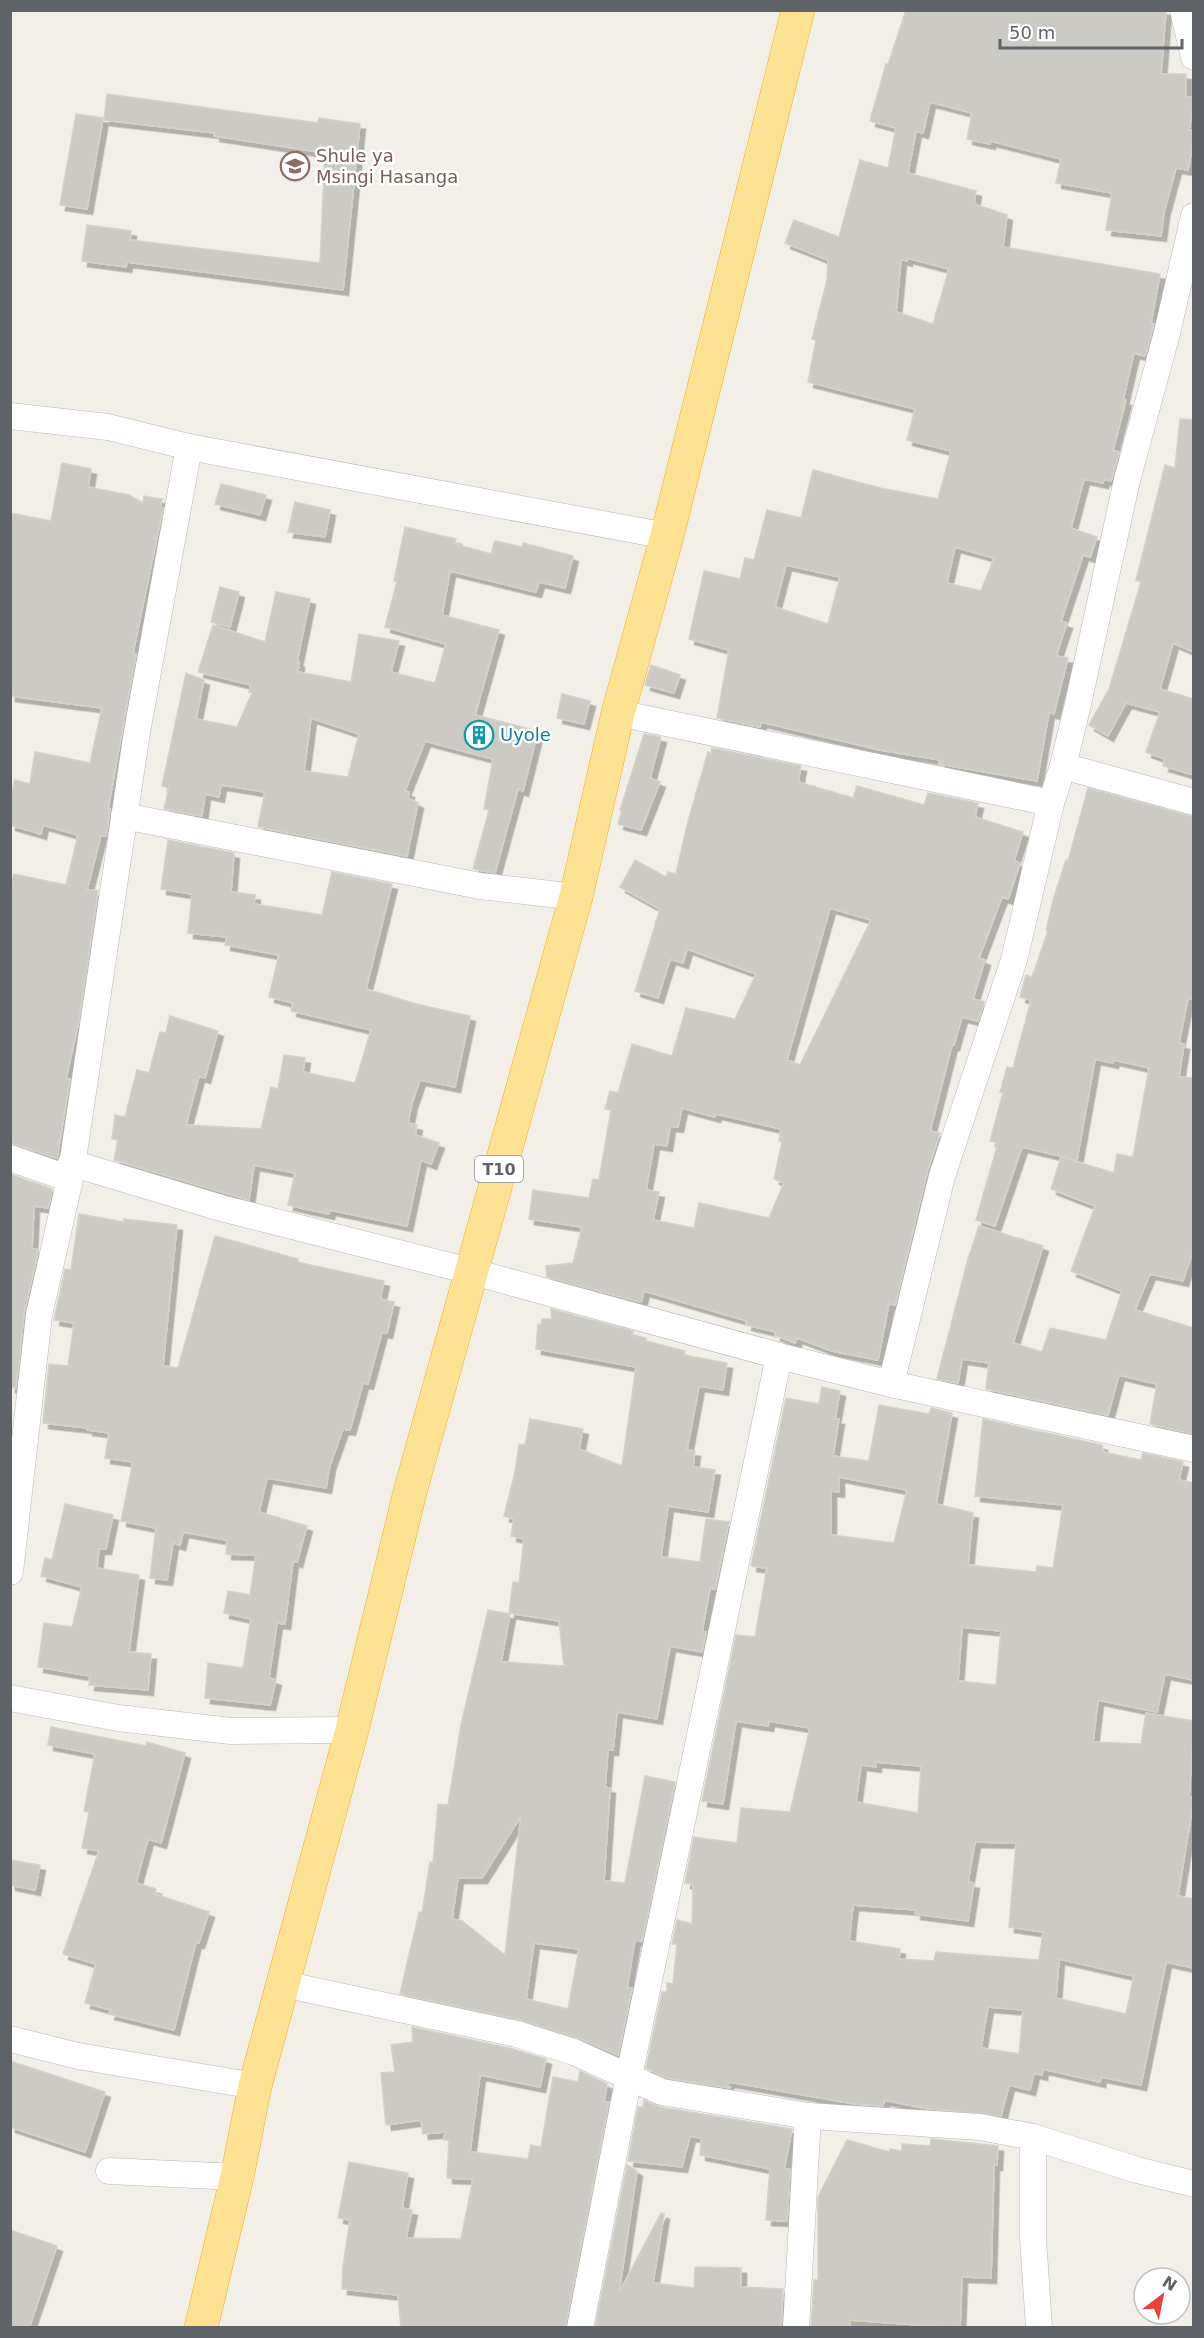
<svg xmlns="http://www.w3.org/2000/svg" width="1204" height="2338" font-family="'DejaVu Sans',sans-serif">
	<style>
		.building { fill: #cccac5; stroke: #d6d1c6; stroke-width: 1.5; fill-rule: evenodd; filter: url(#shadow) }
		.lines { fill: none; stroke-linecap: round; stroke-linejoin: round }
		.street-casing { stroke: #b5b8bc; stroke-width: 27 }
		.highway-casing { stroke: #f9ab00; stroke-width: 34 }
		.street { stroke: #fff; stroke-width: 26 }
		.highway { stroke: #fde293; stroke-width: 33 }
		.labels { text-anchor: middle; stroke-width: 5; stroke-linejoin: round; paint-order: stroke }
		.shield { fill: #fff; stroke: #8f9295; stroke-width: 1.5 }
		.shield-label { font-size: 16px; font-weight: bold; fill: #5f6368 }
		.education-label { font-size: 18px; fill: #785e54; stroke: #fff; text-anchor: start }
		.culture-label { font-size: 18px; fill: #0d838f; stroke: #fff; text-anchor: start }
	</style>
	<defs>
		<filter id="shadow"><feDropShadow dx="5.5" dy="5.5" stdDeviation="0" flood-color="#0004"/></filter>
	</defs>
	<rect width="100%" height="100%" fill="#f1efe8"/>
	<!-- building -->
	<g class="building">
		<path d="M906,10h260l-5,64h25v23l8,1 -5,32 5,1v7l-6,32 -12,-2 -12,44 -3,24 -55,-6 6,-37 -56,-10 5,-24 -71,-18v3l-23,-5 5,-26 -42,-11 -7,31 -7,-2 -8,42 68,18 -2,13 33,11 -4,32 157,27 -9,49 3,1 -9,32 -11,-3 -11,47h3l-13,50 6,2 -8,29 -7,-2 -1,4 -19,-4 -13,49 26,9 -7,20 -7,-2 -22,66 6,2 -11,33 12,2 -14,56 -5,-2 -12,69 -98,-17 1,-4 -60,-10 -119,-28 -1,5 -43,-9 12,-68 -40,-11 15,-68 36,8 5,-21 9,2 13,-50 34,8 12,-48 67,18 58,11 13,-48 -44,-11 8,-31 -107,-27 8,-42 -4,-1 15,-59 1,-20 -43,-17 9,-23 45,17 21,-77 28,8 8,-40 -26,-7 16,-57 2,1zM907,258l42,11 -16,55 -37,-12 5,-53 6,2zM955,547l39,11 -13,33 -34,-8zM786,565l54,12 -12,47 -53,-17z"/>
		<polygon points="107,94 318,123 319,118 360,124 343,290 127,262 126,267 82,261 87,225 131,231 130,240 320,263 325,153 214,136 215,133 104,120"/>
		<polygon points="76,114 103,118 87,209 60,205"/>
		<polygon points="1180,419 1194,420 1194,652 1173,643 1160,689 1194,699 1194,775 1163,766 1165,759 1146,752 1160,712 1126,703 1108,736 1089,725 1109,689 1141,582 1136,580 1165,465 1175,468"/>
		<polygon points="62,463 91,469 88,487 129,495 143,503 144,496 162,499 160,507 163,508 133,653 136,654 108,809 110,809 106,836 101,835 87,890 98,891 79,1020 66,1079 70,1079 57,1158 10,1143 10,886 14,874 66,885 78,835 43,825 41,834 10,825 10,798 15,780 30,784 35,752 90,763 102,708 10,696 10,513 51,521"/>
		<polygon points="221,484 266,495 260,515 215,504"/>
		<polygon points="295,502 330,510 325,537 288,532"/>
		<path d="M405,527l51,12 -1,5 36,10 4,-13 27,6 1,-4 50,13 -8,32 -26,-6 -3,10 -86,-21 -8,44 57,15 -24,85 63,16 -15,60 -5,-2 -23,84 -22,-4 16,-59 -5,-1 9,-50 -68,-18 -20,50 4,1 -1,6 10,5 -11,53 -149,-29 7,-35 -44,-7 -2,12 -14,-3 -3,22 -38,-7 5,-21 -7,-2 24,-113 18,7 -8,39 41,8 15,-34 -3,-1 2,-7 -53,-13 15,-47 52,17 11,-50 34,7 -13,63h2l-1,10 53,10 8,-48 40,7 -8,31 44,11 11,-39 -61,-17 12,-45 -3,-1zM311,718l48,16 -11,43 -44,-6z"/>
		<polygon points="220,587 239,592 230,627 211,622"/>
		<polygon points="651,665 680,675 674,693 645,685"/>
		<polygon points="562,694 590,701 584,724 557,718"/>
		<polygon points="644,734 661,737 650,778 660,782 641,830 618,824 622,811 620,810"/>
		<path d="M712,748l89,18 -3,16 55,16 4,-12 67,19 4,-12 50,10 -3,14 48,15 -9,29 6,2 -12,36 -6,-2 -23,61 6,2 -12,39 11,3 -6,19 -16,-4 -8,28h-2l-22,86 10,2 -13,39 -32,133 -6,-2 -11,57 -46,-9 -35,-13 -2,5 -20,-8 1,-3 -30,-7 1,-4 -103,-30 -3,11 -94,-25 -1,-11 27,-3 9,-36 -53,-8 4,-29 56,8 4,-19 6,1 12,-70 -6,-1 5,-18 8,2 14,-49 40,12 14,-48 49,11 21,-45 -69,-25 -4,14 -13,-4 -12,39 -23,-7 25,-82 -40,-22 15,-27 31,17 2,-5 8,2 11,-49 21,-73 3,1zM830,908l41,12 -71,145 -13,-5zM682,1108l33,9 1,-3 65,15 -2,12 3,1 -8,37 10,4 -15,35 -70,-15 -5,25 -41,-8 6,-28 -13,-2 8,-46 13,2 3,-20 8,1z"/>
		<polygon points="1088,788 1194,817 1194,1000 1188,998 1179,1043 1184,1044 1179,1077 1194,1078 1194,1248 1183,1281 1150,1274 1135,1310 1194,1328 1194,1434 1150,1424 1157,1384 1119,1375 1108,1415 986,1389 989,1363 962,1359 958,1383 937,1379 968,1259 979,1226 1043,1246 1013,1343 1042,1352 1050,1328 1106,1340 1122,1291 1071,1271 1095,1206 1051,1189 1061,1157 1114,1173 1117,1154 1133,1157 1149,1068 1114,1060 1113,1063 1095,1059 1077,1160 1022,1147 995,1226 976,1220 998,1143 990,1141 1003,1093 1000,1092 1007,1067 1013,1068 1031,1000 1020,997 1026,975 1032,977 1048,931 1046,930 1054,897 1066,860 1068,861"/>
		<polygon points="168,840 234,853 231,892 255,895 254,904 322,915 332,872 392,884 366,989 420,1005 470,1016 455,1087 420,1080 412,1103 408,1123 417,1125 415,1135 439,1143 431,1164 421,1160 407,1226 330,1210 329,1214 288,1205 295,1173 254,1165 249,1200 114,1160 118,1140 112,1139 115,1115 125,1117 137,1070 149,1073 160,1032 166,1033 170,1016 218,1031 205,1078 199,1076 186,1125 261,1129 271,1087 278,1089 284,1055 305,1058 303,1072 355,1083 371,1030 291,1011 293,1003 269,997 279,955 225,945 227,937 188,933 192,894 161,889"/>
		<polygon points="10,1174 52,1189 48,1208 34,1206 32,1249 37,1249 37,1256 24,1313 16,1388 10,1387"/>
		<polygon points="79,1214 124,1222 124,1219 177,1225 163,1366 178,1368 215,1236 298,1259 297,1262 384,1281 380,1299 394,1302 387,1333 382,1332 368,1384 363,1383 350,1430 343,1429 330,1465 326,1488 267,1478 259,1512 307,1526 297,1562 293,1561 285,1624 277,1623 269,1678 276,1680 270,1705 205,1698 208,1663 243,1668 251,1619 224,1613 228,1591 250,1595 256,1555 226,1554 227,1540 183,1532 180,1545 173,1543 167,1580 150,1578 156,1528 121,1521 133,1462 105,1458 109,1433 87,1430 88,1428 43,1423 49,1364 68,1366 74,1323 54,1320 65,1269 71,1270"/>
		<path d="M551,1309l82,22 -1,4 14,3v3l39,10 -1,4 43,8 -4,27 -24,-4 -12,64 8,1 -2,16 22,3 -7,42 -40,-6 -7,51 39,5 6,-43 23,3 -14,67 -5,-1 -8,44h4l-4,20 -32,-6 -13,73 -40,-7 -4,38h-5l-3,37 5,1 -6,93 21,2 20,-107 30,6 -33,159 -7,-1 -8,48h5l-14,67 -39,-17 -58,-18 -121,-26 19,-82 3,1 8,-51 3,1 5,-59 10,1 13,-80 27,-115 22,4 -9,48 63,4 -5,-45 -50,-8 4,-31 6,1 5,-44 -13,-3 3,-17 -10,-3 11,-44 4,-28 6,1 5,-26 53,10 -4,20 43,17 14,-99 -100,-18 2,-25 3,1 1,-6h10zM521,1816l-16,139 -43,-34 -10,-2 6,-41h24zM534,1943l45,6 -11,60 -42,-10z"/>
		<path d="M822,1387l18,4 -5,28h4l-6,37 36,5 10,-56 50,9 2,-6 21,5 -16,91 37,9 -5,52 68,7 1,-6 16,2 10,-63 -88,-9 8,-77 119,26 1,7 38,8 2,-7 40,9 -4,18 15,3v197l-29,-6 -8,38 -59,-12 -5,42 48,2 5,-31 48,8 -5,76 5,1 -16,98 16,3v69l-28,-6 -25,123 -40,-8 -1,5 -57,-13 -1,6 -8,-2 -4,17 -21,-5 -8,31 -78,-8 -39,-8 -1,6 -28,-2 -126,-22 -2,4 4,2 -65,-10 -20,-10 16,-76h5v-9l6,1 4,-40h-5l5,-24 15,4 1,-40 -8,-1 9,-46 43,6 4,-35 49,4 20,-84 -41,-7 -1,5 -32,-5 -13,83 -21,-3 34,-166 19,2 12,-69 -16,-2 35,-168 33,6zM839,1477l68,13 -13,53 -63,-8v-44l8,1zM962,1627l39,4 -5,54 -38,-4zM876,1762l45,4 -3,47 -62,-11 5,-37 15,2zM975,1842l41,1 -7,84 34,5 -4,28 -103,-8 -2,9 -35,-2 1,-10 -51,-8 4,-36 63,5 -1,4 53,7 6,-38 -6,-1zM1059,1959l75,17 -8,38 -70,-16zM988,2007l35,3 -4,44 -38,-6z"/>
		<polygon points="65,1504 113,1515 106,1549 99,1549 97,1568 139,1575 129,1652 151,1654 148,1690 89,1685 90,1676 38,1667 44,1623 72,1627 82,1587 41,1576 45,1558 52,1560"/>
		<polygon points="51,1727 146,1746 147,1742 185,1753 161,1843 148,1839 136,1883 156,1889 155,1894 209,1912 199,1943 196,1942 174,2030 109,2014 111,2010 85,2003 96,1964 63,1954 99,1851 82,1848 89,1812 84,1811 95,1754 48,1745"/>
		<polygon points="10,1860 40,1865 35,1890 10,1885"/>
		<polygon points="412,2027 513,2049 546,2059 540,2087 480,2075 470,2152 528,2159 531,2145 541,2147 553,2077 578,2082 580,2071 607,2084 604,2102 609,2102 565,2327 401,2328 398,2295 342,2289 343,2266 350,2220 338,2218 349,2162 408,2173 402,2208 412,2210 406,2238 461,2239 473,2179 447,2178 449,2140 444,2140 445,2132 423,2134 421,2120 386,2125 381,2073 395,2072 391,2045 413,2042"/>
		<polygon points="10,2061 105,2092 85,2152 10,2127"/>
		<polygon points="644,2100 660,2107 792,2129 784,2169 790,2169 787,2221 766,2220 770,2169 700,2155 701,2138 690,2136 682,2167 628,2161 638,2107 643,2107"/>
		<polygon points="931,2139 998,2146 997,2165 994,2165 991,2278 962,2277 960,2328 850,2320 850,2328 811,2328 814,2280 818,2280 818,2197 847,2140 889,2152 890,2149 902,2151 902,2144 930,2146"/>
		<polygon points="627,2165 637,2171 619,2293 661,2213 664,2214 653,2283 694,2288 695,2267 741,2268 741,2287 783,2289 781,2328 595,2328"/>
		<polygon points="10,2230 57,2246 29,2328 10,2328"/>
	</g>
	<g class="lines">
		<!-- street casing -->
		<g class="street-casing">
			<g id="street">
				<polyline points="1183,10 1194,57"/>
				<polyline points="10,416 108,427 189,447 667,536"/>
				<polyline points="618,713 1051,803"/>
				<polyline points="1063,766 1194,802"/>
				<polyline points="124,816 480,886 576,897"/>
				<polyline points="10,1158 70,1179"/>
				<polyline points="71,1163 221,1208 470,1271 779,1356 891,1384 1194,1449"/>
				<polyline points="891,1384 942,1176 1014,960 1051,803 1063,766 1078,704 1127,480 1167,333 1194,216"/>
				<polyline points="10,1572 39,1315 70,1179 137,732 189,447"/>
				<polyline points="10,1698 118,1718 231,1731 352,1730"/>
				<polyline points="283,1984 517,2034 574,2052 662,2092 808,2116 980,2127 1033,2137 1137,2170 1194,2184"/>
				<polyline points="10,2039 78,2056 255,2086"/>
				<polyline points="1033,2137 1033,2238 1039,2328"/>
				<polyline points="109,2171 237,2177"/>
				<polyline points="580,2328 629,2076 779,1356"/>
				<polyline points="796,2328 808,2116"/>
			</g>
		</g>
		<!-- highway casing -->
		<g class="highway-casing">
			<polyline id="highway" points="201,2328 237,2177 255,2086 352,1730 410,1492 576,897 618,713 667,536 798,10"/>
		</g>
		<!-- street -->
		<use href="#street" class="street"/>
		<!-- highway -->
		<use href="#highway" class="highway"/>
	</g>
	<!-- icons -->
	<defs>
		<g id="school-ring" transform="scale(1.5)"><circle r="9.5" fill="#fff" stroke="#8d6e63" stroke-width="1.5"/><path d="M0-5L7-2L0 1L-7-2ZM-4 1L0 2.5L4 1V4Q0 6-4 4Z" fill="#8d6e63"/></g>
		<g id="building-ring" transform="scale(1.5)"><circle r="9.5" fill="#fff" stroke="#0f9aa8" stroke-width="1.5"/><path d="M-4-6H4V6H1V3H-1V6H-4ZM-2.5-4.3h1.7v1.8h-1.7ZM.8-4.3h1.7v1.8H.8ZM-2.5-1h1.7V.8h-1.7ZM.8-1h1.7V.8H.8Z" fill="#0f9aa8"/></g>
	</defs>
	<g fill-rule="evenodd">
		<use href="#school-ring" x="295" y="166"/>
		<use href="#building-ring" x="479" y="735"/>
	</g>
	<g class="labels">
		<!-- shield labels -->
		<rect class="shield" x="475" y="1156" width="48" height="26" rx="4.5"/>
		<g class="shield-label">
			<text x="499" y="1175">T10</text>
		</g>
		<!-- education labels -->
		<g class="education-label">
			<text x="316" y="162">Shule ya<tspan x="316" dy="21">Msingi Hasanga</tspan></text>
		</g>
		<!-- culture labels -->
		<g class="culture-label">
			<text x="500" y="741">Uyole</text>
		</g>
	</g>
	<!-- border -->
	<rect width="1204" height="2338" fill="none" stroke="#5f6368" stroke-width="24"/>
	<!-- north arrow -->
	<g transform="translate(1162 2296) rotate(32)"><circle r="28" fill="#ffffff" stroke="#bfc1c3" stroke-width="1.5"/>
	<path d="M0-4.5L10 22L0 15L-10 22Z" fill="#ea4335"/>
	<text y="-9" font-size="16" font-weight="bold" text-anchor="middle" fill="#5f6368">N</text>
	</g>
	<!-- scale -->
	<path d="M1000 39v9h182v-9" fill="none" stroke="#5f6368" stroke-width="3"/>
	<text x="1009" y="39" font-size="18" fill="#5f6368" stroke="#ffffff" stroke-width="4.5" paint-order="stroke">50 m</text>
</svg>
